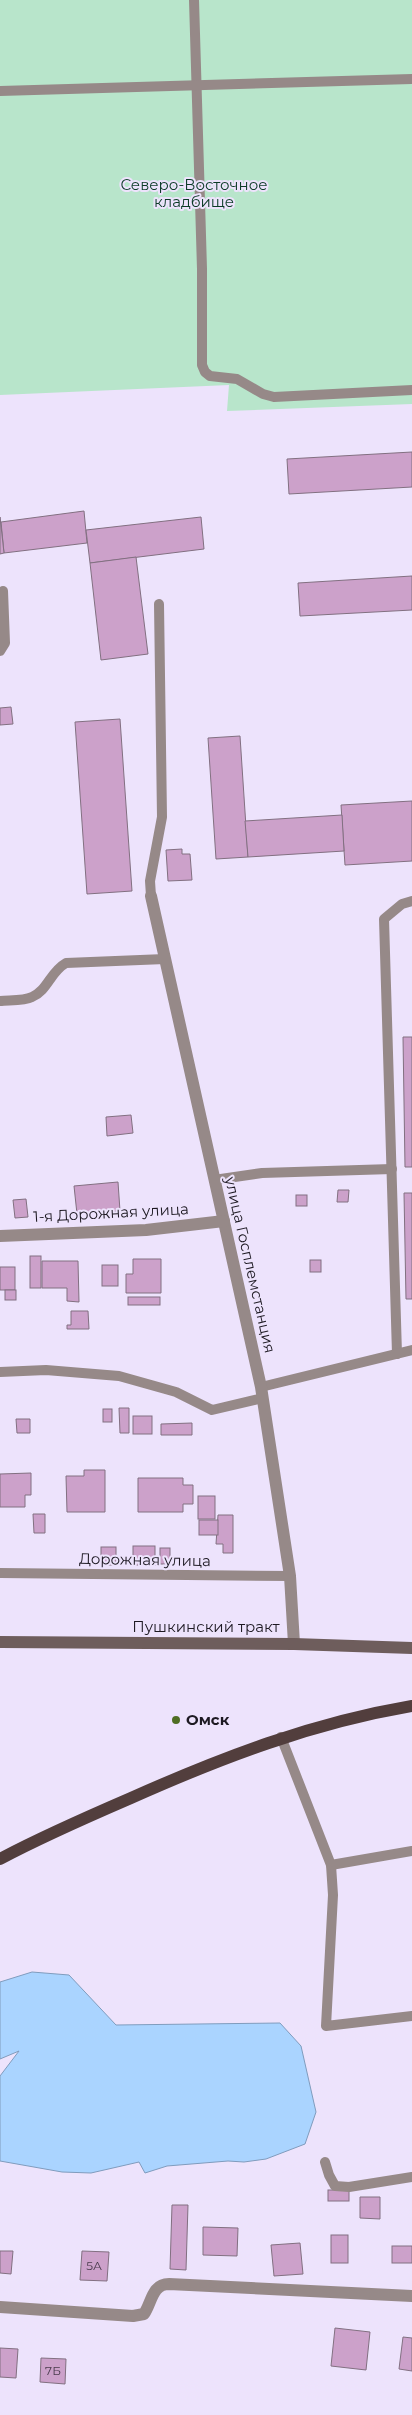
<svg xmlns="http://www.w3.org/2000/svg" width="412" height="2415" font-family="Montserrat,sans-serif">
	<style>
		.green { fill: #b8e5cb }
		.water { fill: #aad4ff; stroke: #809cbd }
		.building { fill: #cca1ca; stroke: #827081 }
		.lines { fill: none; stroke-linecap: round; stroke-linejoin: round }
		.lane { stroke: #968988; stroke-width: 10 }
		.street { stroke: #968988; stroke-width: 12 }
		.secondary { stroke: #6e5d5c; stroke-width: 12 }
		.primary { stroke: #523e3d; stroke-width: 12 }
		.poi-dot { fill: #4f6d23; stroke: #ede3fc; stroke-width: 2 }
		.labels { text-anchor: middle; stroke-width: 4; stroke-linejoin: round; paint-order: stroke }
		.number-label { font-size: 12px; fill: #493b4c }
		.park-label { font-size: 15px; fill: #0b3b26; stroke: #ede3fc }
		.street-label { font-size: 15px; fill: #1d1922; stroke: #ede3fc }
		.poi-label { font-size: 15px; font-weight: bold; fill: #1d1922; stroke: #ede3fc; text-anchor: start }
	</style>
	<rect width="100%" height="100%" fill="#ede3fc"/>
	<!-- green -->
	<polygon class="green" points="0,0 412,0 412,404 227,411 229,385 0,395"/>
	<!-- water -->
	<polygon class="water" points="32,1972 69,1975 116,2025 280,2023 301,2046 316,2112 305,2144 266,2159 244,2162 228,2161 167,2166 145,2173 139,2162 91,2173 62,2172 0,2161 0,2076 19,2051 0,2059 0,1982"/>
	<!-- building -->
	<g class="building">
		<polygon points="412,452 412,487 289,494 287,459"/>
		<polygon points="84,511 87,543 4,553 1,522"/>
		<polygon points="0,517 4,553 0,554"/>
		<polygon points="201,517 204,549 90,563 86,530"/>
		<polygon points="136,557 148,654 101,660 90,563"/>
		<polygon points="412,576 412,610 300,616 298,583"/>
		<polygon points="11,707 13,724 0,725 0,708"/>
		<polygon points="120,719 132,891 87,894 75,722"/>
		<polygon points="240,736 248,857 216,859 208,738"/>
		<polygon points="412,801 412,861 345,865 341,805"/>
		<polygon points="342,815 344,851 248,857 245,821"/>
		<polygon points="182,849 182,854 190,854 192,880 168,881 166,850"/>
		<polygon points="403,1037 412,1037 412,1167 405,1167"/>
		<polygon points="131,1115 133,1133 107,1136 106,1117"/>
		<polygon points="118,1182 120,1211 77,1214 74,1186"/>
		<polygon points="338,1190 349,1190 348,1202 337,1202"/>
		<polygon points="404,1193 412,1193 412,1299 406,1299"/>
		<rect x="296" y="1195" width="11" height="11"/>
		<polygon points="26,1199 28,1217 15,1218 13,1200"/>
		<rect x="30" y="1256" width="11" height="32"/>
		<polygon points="133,1259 161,1259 161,1293 126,1293 126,1274 133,1274"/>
		<rect x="310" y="1260" width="11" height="12"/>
		<polygon points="42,1261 78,1261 79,1302 67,1301 67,1288 42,1288"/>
		<rect x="102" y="1265" width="16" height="21"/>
		<rect x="0" y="1267" width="15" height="23"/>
		<rect x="5" y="1290" width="11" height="10"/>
		<rect x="128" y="1297" width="32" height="8"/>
		<polygon points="71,1311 88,1311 89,1329 67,1329 67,1325 71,1325"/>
		<polygon points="119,1408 129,1408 129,1433 120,1433"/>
		<rect x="103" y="1409" width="9" height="13"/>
		<rect x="133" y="1416" width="19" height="18"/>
		<polygon points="16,1419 30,1419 30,1433 17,1433"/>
		<polygon points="192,1423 192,1435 161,1435 161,1424"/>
		<polygon points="84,1470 105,1470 105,1512 67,1512 66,1476 84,1476"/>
		<polygon points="31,1473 31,1495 25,1495 25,1507 0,1507 0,1474"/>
		<polygon points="138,1478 183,1478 183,1485 193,1485 193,1504 183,1504 183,1512 138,1512"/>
		<rect x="198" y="1496" width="17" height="23"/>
		<polygon points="33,1514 45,1514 45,1533 34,1533"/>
		<polygon points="218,1515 233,1515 233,1553 223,1553 223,1544 216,1544"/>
		<rect x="199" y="1520" width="19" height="15"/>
		<rect x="133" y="1546" width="22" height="19"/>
		<rect x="101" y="1547" width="15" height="18"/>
		<rect x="160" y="1548" width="10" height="16"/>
		<rect x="328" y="2190" width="21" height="11"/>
		<polygon points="360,2197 380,2197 380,2219 360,2218"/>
		<polygon points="172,2205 188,2205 186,2270 170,2269"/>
		<polygon points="203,2227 238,2228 237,2256 203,2255"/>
		<rect x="331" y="2235" width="17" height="28"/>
		<polygon points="300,2243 303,2274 274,2276 271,2245"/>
		<rect x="392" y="2246" width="20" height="17"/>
		<polygon points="0,2251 13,2251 11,2274 0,2273"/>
		<polygon points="82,2251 109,2252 107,2281 80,2280"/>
		<polygon points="335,2328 370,2332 366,2370 331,2366"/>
		<polygon points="403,2337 412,2338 412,2371 399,2369"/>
		<polygon points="0,2348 18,2349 16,2378 0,2377"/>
		<polygon points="41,2358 66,2359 65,2384 40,2382"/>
	</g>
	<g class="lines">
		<!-- lane -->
		<g class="lane">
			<polyline points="194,0 202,269 202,365 205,372 210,376 237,379 263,394 274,397 412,390"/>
			<polyline points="0,91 412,79"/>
			<polyline points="0,651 5,643 3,591"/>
			<polyline points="151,896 150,881 162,817 159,604"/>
			<path d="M0,1001c9,-1 24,0 32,-4 16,-7 18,-25 34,-34l99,-4"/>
			<polyline points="214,1180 262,1173 392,1169"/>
			<polyline points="397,1354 384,919 402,904 412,901"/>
			<polyline points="0,1372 46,1370 119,1376 176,1392 212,1410 263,1398"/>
			<polyline points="261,1387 412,1350"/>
			<polyline points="0,1573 290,1576"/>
			<polyline points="281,1737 331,1865 333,1895 326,2026 412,2016"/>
			<polyline points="331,1865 412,1851"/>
			<polyline points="325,2162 329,2175 335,2186 349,2187 412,2177"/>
		</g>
		<!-- street -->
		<g class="street">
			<polyline points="151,896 261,1387 290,1576 294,1644"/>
			<polyline points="0,1236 146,1230 224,1221"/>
			<path d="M0,2307l133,9 11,-2c8,-12 8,-30 25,-30l243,12"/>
		</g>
		<!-- secondary -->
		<polyline class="secondary" points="0,1642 294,1644 412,1648"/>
		<!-- primary -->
		<path class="primary" d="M0,1859c43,-23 87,-42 131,-61 92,-41 181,-75 281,-92"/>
	</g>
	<!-- markers -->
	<circle class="poi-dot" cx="176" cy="1720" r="5"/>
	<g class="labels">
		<!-- number labels -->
		<g class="number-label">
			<text x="94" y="2270">5А</text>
			<text x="53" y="2375">7Б</text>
		</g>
		<!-- park labels -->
		<g class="park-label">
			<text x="194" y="190">Северо-Восточное<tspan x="194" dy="17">кладбище</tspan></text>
		</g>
		<!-- street labels -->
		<g class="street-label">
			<text transform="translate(111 1213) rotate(-3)" y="5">1-я Дорожная улица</text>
			<text transform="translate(250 1265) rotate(77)" y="5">улица Госплемстанция</text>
			<text transform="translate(145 1560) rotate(1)" y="5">Дорожная улица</text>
			<text x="206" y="1632">Пушкинский тракт</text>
		</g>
		<!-- poi labels -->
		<g class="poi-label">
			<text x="186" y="1725">Омск</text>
		</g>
	</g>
</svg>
